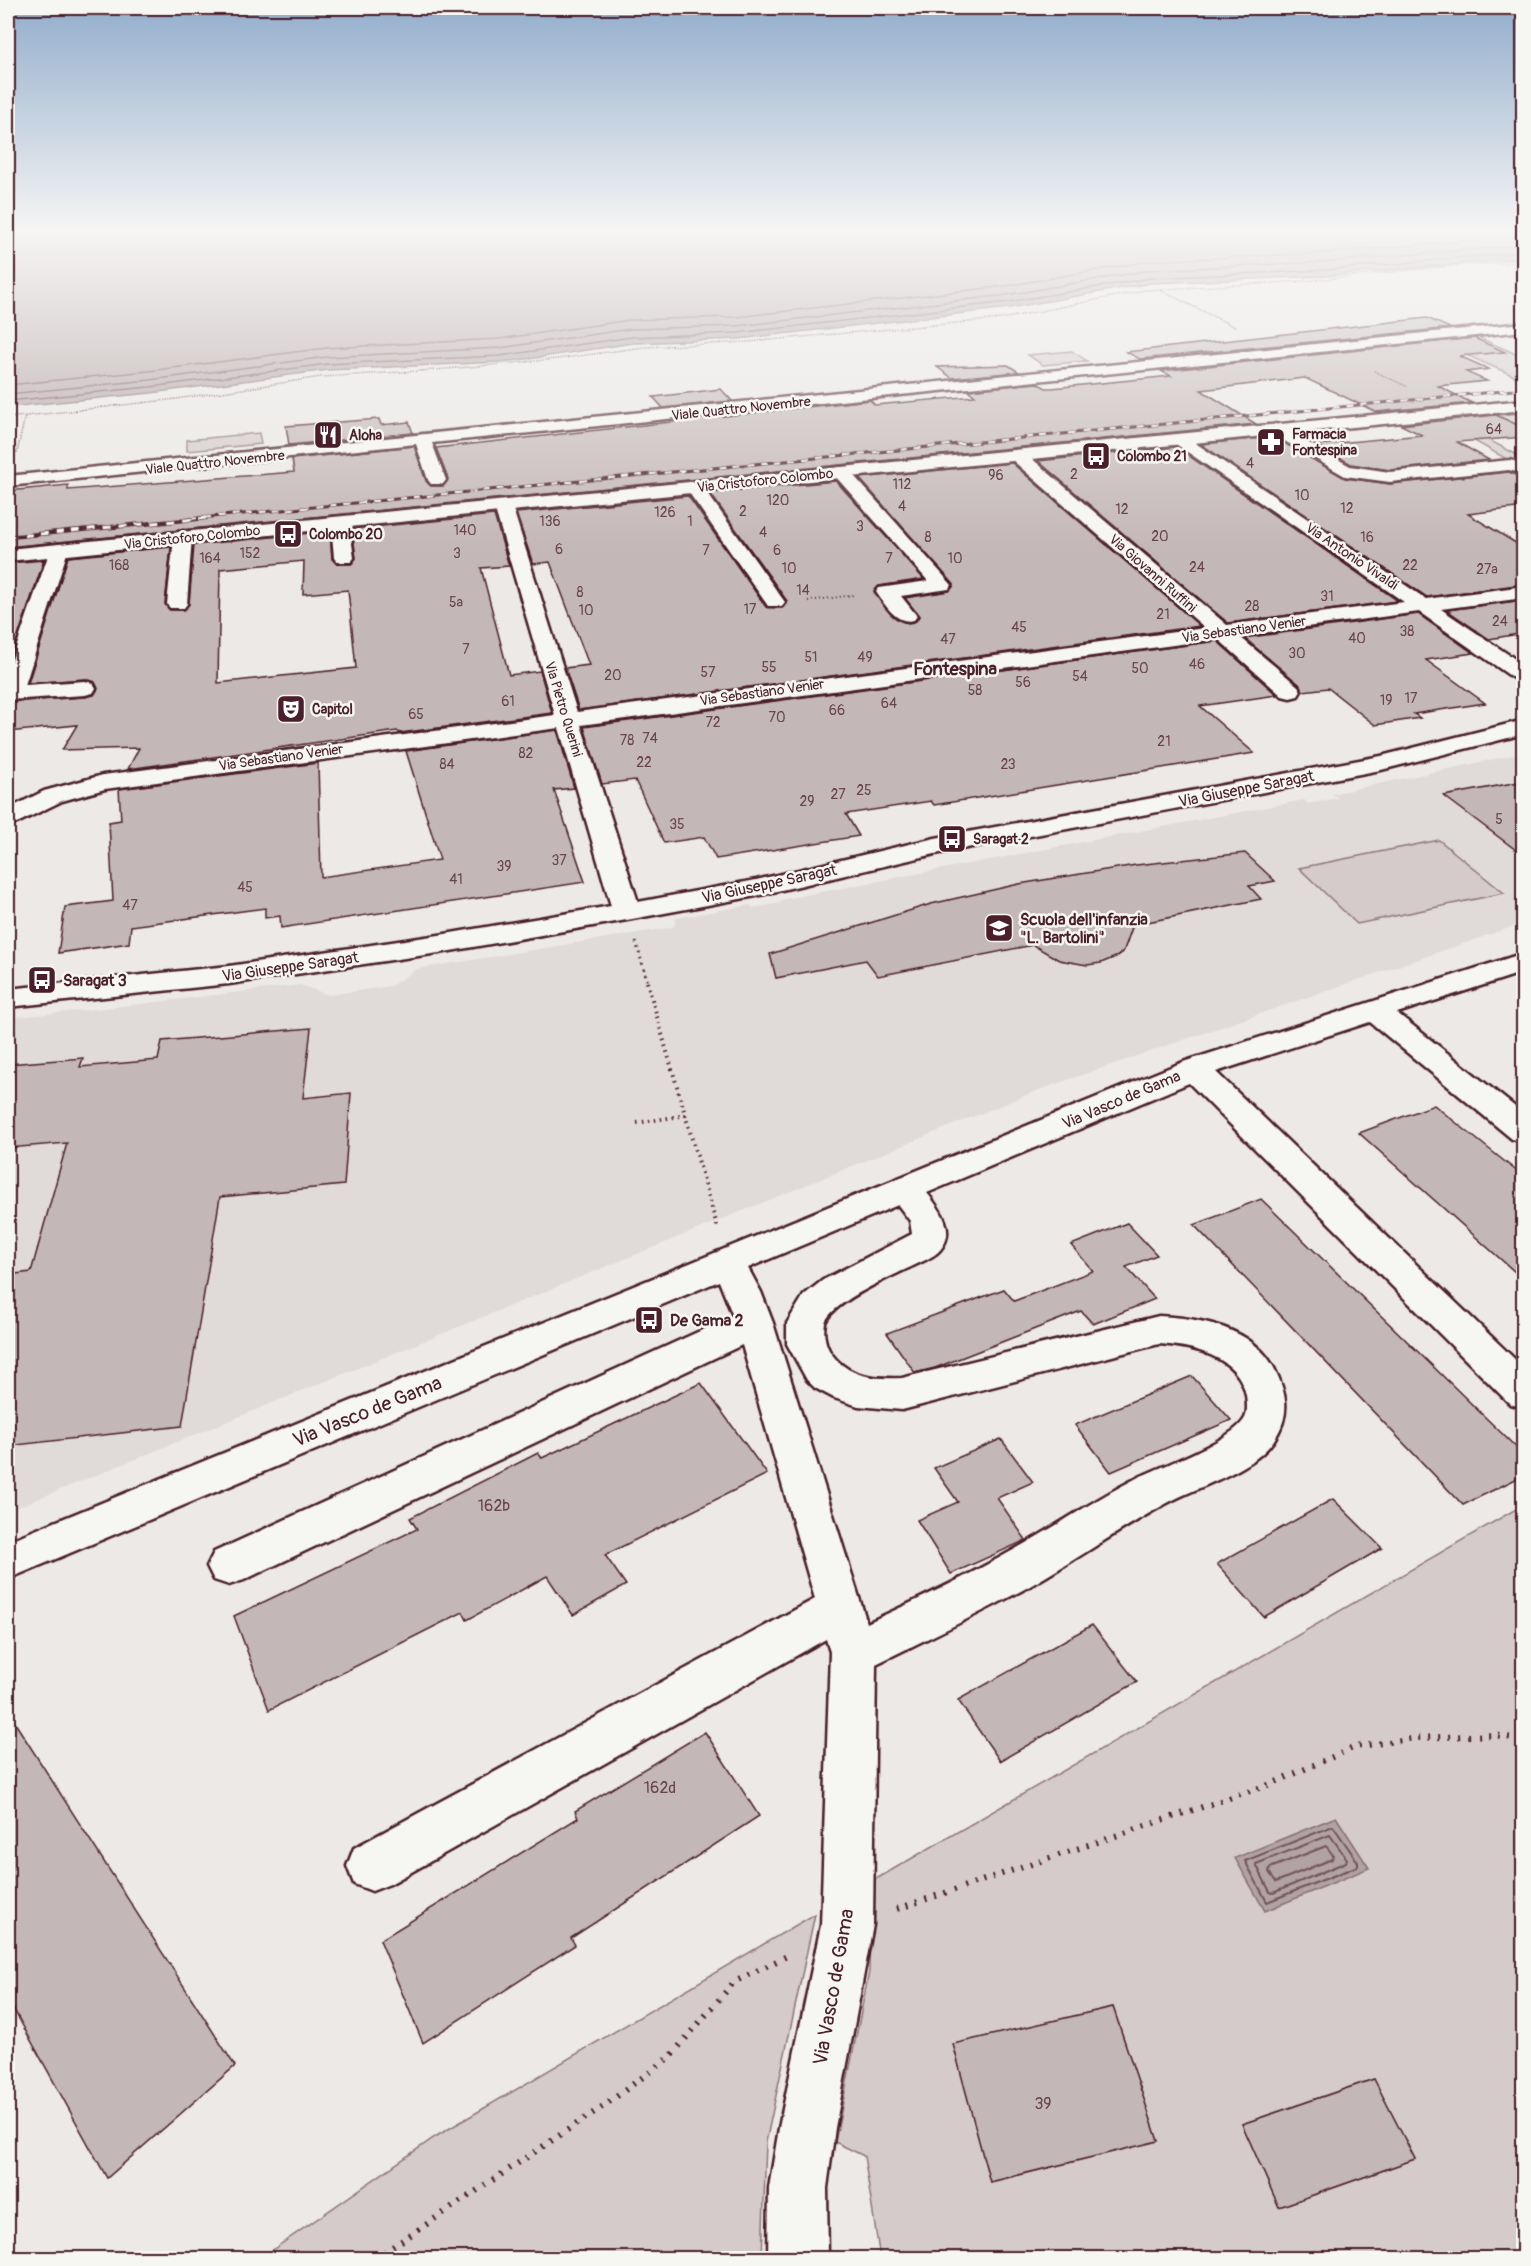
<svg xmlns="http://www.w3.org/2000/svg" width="1531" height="2266" font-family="Pangolin,sans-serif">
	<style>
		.built { fill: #e0dad8 }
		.green { fill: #d4cbca; stroke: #8f757a; stroke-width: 1.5; fill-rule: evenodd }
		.water { fill: #b1a2a3; stroke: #886e73; stroke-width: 1.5 }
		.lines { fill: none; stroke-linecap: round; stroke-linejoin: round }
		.shore-far1 { stroke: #73535b; stroke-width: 1.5 }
		.shore { stroke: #73535b; stroke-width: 2 }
		.building { fill: #c4b7b7; stroke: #4a1f2b; stroke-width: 1.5; fill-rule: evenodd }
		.minor-casing { stroke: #4a1f2b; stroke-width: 5 }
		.major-casing { stroke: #4a1f2b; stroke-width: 5 }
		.path-far4 { stroke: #4a1f2b; stroke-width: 1.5; stroke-dasharray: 1 1.5; stroke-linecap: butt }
		.path-far3 { stroke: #4a1f2b; stroke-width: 2; stroke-dasharray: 1 3; stroke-linecap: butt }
		.path-far2 { stroke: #4a1f2b; stroke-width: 3; stroke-dasharray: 1.5 4; stroke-linecap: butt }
		.path-far1 { stroke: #4a1f2b; stroke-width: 4; stroke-dasharray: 1.5 4.5; stroke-linecap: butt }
		.path { stroke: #4a1f2b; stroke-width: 6; stroke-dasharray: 2 8; stroke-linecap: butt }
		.minor { fill: #f6f6f2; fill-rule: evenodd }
		.major { fill: #f6f6f2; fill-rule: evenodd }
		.rail-far1-casing { stroke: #4a1f2b; stroke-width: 3 }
		.rail-casing { stroke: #4a1f2b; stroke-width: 4.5 }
		.rail-far1 { stroke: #f6f6f2; stroke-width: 2; stroke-dasharray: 7; stroke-linecap: butt }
		.rail { stroke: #f6f6f2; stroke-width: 3; stroke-dasharray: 8; stroke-linecap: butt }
		.labels { text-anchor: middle; stroke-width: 5; stroke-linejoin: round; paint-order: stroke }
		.far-street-label { font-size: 14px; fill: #4a1f2b; stroke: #f6f6f2 }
		.number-label { font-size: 14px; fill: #68454e }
		.far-poi-label { font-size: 14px; font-weight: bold; fill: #4a1f2b; stroke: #f6f6f2; text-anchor: start }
		.street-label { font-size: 16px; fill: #4a1f2b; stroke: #f6f6f2 }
		.poi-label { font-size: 16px; font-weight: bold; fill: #4a1f2b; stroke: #f6f6f2; text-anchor: start }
		.near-number-label { font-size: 16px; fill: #68454e }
		.far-district-label { font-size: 18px; font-weight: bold; fill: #4a1f2b; stroke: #f6f6f2 }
		.near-street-label { font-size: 20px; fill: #4a1f2b; stroke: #f6f6f2 }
	</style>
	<rect width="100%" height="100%" fill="#ece9e6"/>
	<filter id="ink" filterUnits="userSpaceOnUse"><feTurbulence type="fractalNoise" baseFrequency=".0167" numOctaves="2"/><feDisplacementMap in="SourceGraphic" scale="12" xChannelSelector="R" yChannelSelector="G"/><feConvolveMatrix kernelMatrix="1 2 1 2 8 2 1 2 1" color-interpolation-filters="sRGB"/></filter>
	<g filter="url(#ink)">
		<!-- built -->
		<polygon class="built" points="1523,753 1523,923 1041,1089 8,1511 8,1018 106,1008 300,985 328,995 391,986 417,969 674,927 676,918 751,905 753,908 781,903 780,900 1304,800 1308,804 1324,801 1338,798 1332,794"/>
		<!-- green -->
		<g class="green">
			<polygon points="1475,336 1523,357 1523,378 1519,378 1434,341"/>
			<polygon points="1072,351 1087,361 1043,365 1028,355"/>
			<polygon points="1523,413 1523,428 1483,437 1523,458 1523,465 1510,461 1439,421"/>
			<polygon points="259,433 261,444 187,451 187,440"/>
			<polygon points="1439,840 1504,893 1357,924 1299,868"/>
			<path d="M1523,1505v753h-643l-16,-102 -29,-14 34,-170 2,-90zM1113,2007l45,134 -168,41 -36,-138zM1374,2079l41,80 -136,48 -37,-83z"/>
			<polygon points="815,1914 766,2142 762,2258 261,2258 435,2137"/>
		</g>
		<!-- water -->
		<g class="water">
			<polygon points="8,231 1523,231 1524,258 1326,276 1151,283 1009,308 738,339 633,343 535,358 500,362 328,370 151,393 8,407"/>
			<polygon points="1336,1817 1369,1868 1265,1911 1235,1858"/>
		</g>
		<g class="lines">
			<!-- shore-far1 -->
			<g class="shore-far1">
				<polyline points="8,385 149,371 326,348 499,339 630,320 736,317 1006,286 1149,261 1325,253 1524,236"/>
				<polyline points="8,394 150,380 327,357 499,348 631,329 737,326 1007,295 1150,270 1325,262 1524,245"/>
				<polyline points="8,401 150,387 327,364 499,356 632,337 737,333 1008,302 1151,278 1326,270 1524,252"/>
			</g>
			<!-- shore -->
			<g class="shore">
				<polygon points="1333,1826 1358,1862 1358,1866 1267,1902 1245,1861"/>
				<polygon points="1330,1835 1347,1859 1346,1862 1273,1893 1270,1892 1256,1864"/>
				<polygon points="1326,1846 1333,1855 1332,1859 1276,1882 1269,1872 1270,1868"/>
			</g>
		</g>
		<!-- building -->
		<g class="building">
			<polygon points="1427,318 1450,328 1140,359 1126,352"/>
			<polygon points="1474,338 1505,352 1459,356 1489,369 1466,372 1487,381 1438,386 1472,403 1376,412 1305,378 1201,390 1256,424 8,547 8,491 68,485 68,490 294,472 292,459 414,446 426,481 431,486 443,486 448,479 436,448 870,400 875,405 975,396 968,390 1037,383 1046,388 1052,388 1171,376 1161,371"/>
			<polygon points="1008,365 1019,372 952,378 937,367"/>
			<polygon points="721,389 732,401 663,408 653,397"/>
			<polygon points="1496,415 1524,428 1524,437 1457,442 1489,460 1390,470 1351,464 1317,445 1422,435 1401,425"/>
			<polygon points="379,419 381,425 409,422 413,433 289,445 286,426"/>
			<polygon points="1274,437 1345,478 1390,484 1509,472 1524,479 1524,507 1468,514 1524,548 1524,584 1427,597 1201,444"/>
			<polygon points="1176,447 1398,601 1228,623 1038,461"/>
			<polygon points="1012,463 1200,626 579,710 565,668 589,665 550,562 533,564 516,513 688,496 766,607 782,608 787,601 710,493 836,481 924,579 879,586 874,591 891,614 908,623 916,621 919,616 905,598 949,591 954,585 859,478"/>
			<path d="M494,515l15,51 -28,2 28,107 31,-4 12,42 -152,20 -3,-2 -269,38 11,-21 -77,2 15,-25 -69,7v-30l77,-5 9,-2 4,-6 -3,-7 -9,-3 -58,4 40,-126 103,-10 -6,57 5,6h14l5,-6 5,-59 136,-14 2,28 5,5h14l5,-6 -4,-29zM304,561l-1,33 45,-4 8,78 -138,15 2,-114z"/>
			<polygon points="44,560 8,666 8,563"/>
			<polygon points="1524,600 1524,633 1489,639 1447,610"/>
			<polygon points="1418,614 1473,653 1426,660 1485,703 1414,714 1420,718 1375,725 1328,688 1303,691 1299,684 1244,638"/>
			<polygon points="1217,641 1277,695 1200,706 1254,753 934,805 931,801 846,814 859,836 716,859 704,837 664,843 635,780 602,784 584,727"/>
			<polygon points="557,730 574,788 554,790 585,882 281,928 280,916 265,918 265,908 131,926 129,943 58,953 65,907 113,901 109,822 121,820 119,789 318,763 321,877 440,860 406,751"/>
			<polygon points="1524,781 1524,856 1444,796"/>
			<polygon points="1245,853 1275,881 1249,886 1261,899 1133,925 1124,950 1118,956 1101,963 1087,965 1059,960 1033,945 878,976 866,960 776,978 770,954 931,904 1019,884 1136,865"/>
			<polygon points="311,1028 303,1098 351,1093 344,1185 220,1197 182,1426 8,1446 8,1275 31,1272 67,1143 8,1148 8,1064 83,1058 80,1067 158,1060 162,1041"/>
			<polygon points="1434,1105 1524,1177 1524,1280 1359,1133"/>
			<polygon points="1261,1199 1524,1455 1524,1475 1463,1505 1194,1225"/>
			<polygon points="1127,1223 1157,1255 1126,1267 1155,1299 1093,1324 1081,1311 935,1368 915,1373 887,1333 1004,1289 1014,1301 1093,1271 1071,1245"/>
			<polygon points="1192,1376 1231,1420 1111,1472 1075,1425"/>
			<polygon points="701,1383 767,1474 605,1555 626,1585 573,1615 547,1576 467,1620 463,1612 269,1710 234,1616 417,1529 410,1518 538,1453 542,1458"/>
			<polygon points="1001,1439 1033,1482 997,1498 1026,1540 951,1574 917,1520 958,1502 934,1468"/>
			<polygon points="1333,1499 1382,1548 1264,1617 1217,1564"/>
			<polygon points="1092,1625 1137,1682 1000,1761 958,1700"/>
			<polygon points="8,1712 235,2066 107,2178 8,1999"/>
			<polygon points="705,1732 759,1816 571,1938 575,1945 423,2043 380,1940 578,1818 575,1811"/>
			<polygon points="1113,2007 1158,2141 990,2182 953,2044"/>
			<polygon points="1374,2079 1415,2159 1279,2207 1242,2124"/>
		</g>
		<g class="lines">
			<!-- minor casing -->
			<g class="minor-casing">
				<g id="minor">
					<polygon points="1524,323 1524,331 432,443 446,480 443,484 431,484 428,480 416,444 8,486 8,476"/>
					<polygon points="1275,424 1350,466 1390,472 1510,460 1524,464 1524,474 1509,470 1390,482 1345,476 1269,432 1267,429"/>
					<polygon points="1179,434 1185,436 1426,599 1524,586 1524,598 1441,609 1524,665 1524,681 1516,680 1419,612 1239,636 1298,686 1301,691 1298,696 1290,698 1282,696 1218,639 581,725 638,902 756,880 935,838 1381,756 1524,720 1524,734 1381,770 935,854 756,896 627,920 439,953 229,984 8,1007 8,989 229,966 439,935 611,906 559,728 105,789 62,801 17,823 8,825 8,809 44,791 103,775 555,715 494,506 497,502 509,502 512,506 577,712 1205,628 1011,459 1009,455 1011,451 1023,451 1227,625 1404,602 1173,442 1171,439 1173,436"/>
					<path d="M841,467l6,1 105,117 -3,4 -48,7 16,20 -3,4c-17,5 -29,-15 -38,-28l3,-4 49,-7 -93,-105 -3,-4 3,-4z"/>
					<polygon points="694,482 700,483 782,598 785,602 782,606 768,606 685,487 688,483"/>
					<polygon points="340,517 346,518 349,522 354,558 351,562 337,562 334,558 331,522 334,518"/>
					<polygon points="183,531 190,533 192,537 187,604 184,608 170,608 167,604 174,537 176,533"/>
					<polygon points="59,544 66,546 68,550 25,685 85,681 93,683 96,688 93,693 85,695 8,700 8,671 50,550 52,546"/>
					<path d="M1524,953v19l-127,41 127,101v28l-12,-3 -142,-117 -154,50 308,296v40l-14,-4 -321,-321 -262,110c13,16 30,38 13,57 -6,7 -19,12 -27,16 -21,10 -81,36 -88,57 -2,9 0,20 4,27 17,27 44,29 73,28l257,-62c41,2 94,12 115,52 13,25 17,47 0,72 -21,32 -80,47 -112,66 -45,25 -88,55 -132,80 -51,28 -103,53 -154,78l-3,261 -38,203 -8,60 1,70h-60l1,-70 10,-60 42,-203 9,-273 -4,-13 -436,245 -18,7 -18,-7 -7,-18 7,-18 461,-249 -73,-254 -498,235 -15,5 -15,-5 -7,-14 7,-14 519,-236 -14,-35 -711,298v-38l1175,-479zM898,1205l12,16 2,13 -89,46 -19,15 -17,28v21l20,36 8,8 19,10 24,8 44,4 257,-66c33,2 80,12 87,51 1,7 2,17 -1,23 -12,23 -86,49 -110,61 -41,21 -78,47 -118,69 -49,28 -99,52 -150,75l-94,-300 -12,-31 -13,-24z"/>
				</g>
			</g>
			<!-- major casing -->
			<g class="major-casing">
				<polygon id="major" points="1524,400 1524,410 8,561 8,549"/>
			</g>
			<!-- path-far4 -->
			<g class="path-far4">
				<polyline points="1160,290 1237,328"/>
				<polyline points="1374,371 1408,387"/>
				<polyline points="8,418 176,399 321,377 435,370 557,359 644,347 747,342 1001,319 1146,290 1305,281 1460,265 1524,262"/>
				<polyline points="17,453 25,416"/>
			</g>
			<!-- path-far3 -->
			<polyline class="path-far3" points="808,601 854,595"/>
			<!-- path-far2 -->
			<polyline class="path-far2" points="636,942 648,983"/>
			<!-- path-far1 -->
			<g class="path-far1">
				<polyline points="647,982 718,1229"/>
				<polyline points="637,1123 686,1115"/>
			</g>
			<!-- path -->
			<g class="path">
				<polyline points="897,1909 1271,1784 1355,1747 1415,1738 1495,1735 1524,1740"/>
				<polyline points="376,2258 605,2105 670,2057 734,1982 791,1954"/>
			</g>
			<!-- minor -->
			<use href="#minor" class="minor"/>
			<!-- major -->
			<use href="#major" class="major"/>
			<!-- rail-far1 casing -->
			<g class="rail-far1-casing">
				<polyline id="rail-far1" points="190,519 1524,389"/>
			</g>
			<!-- rail casing -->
			<g class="rail-casing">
				<polyline id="rail" points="8,537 206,518"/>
			</g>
			<!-- rail-far1 -->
			<use href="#rail-far1" class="rail-far1"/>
			<!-- rail -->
			<use href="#rail" class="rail"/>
		</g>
	</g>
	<!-- sky -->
	<linearGradient id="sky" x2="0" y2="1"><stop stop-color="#92adcc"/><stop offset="0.42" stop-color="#f6f5f4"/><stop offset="1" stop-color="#f6f5f4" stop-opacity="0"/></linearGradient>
	<rect width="1531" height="548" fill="url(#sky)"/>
	<!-- icons -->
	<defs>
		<g id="restaurant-square" transform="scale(1.5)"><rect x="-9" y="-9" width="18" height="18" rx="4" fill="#4a1f2b" stroke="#f6f6f2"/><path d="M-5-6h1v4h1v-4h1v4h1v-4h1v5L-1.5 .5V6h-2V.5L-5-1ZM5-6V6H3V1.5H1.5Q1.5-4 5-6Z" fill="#fff"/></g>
		<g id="pharmacy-square" transform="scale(1.5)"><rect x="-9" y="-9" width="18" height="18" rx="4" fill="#4a1f2b" stroke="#f6f6f2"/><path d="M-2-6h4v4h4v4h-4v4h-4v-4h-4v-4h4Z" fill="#fff"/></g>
		<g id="bus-square" transform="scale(1.5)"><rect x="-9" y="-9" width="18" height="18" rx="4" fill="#4a1f2b" stroke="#f6f6f2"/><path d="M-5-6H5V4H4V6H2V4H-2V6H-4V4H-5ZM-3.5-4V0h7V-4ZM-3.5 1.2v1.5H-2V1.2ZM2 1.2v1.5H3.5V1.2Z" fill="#fff"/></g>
		<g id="theatre-square" transform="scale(1.5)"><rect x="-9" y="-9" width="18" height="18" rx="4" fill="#4a1f2b" stroke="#f6f6f2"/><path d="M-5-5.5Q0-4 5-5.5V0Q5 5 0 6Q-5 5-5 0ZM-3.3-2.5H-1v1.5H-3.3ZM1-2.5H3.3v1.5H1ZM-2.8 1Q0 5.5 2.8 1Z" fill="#fff"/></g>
		<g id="school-square" transform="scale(1.5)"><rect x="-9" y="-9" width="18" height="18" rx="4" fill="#4a1f2b" stroke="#f6f6f2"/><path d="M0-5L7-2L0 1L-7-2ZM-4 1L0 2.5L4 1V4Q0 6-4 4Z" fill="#fff"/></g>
	</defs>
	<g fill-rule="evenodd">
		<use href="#restaurant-square" x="328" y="435"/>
		<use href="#pharmacy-square" x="1271" y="442"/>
		<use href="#bus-square" x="1096" y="456"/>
		<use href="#bus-square" x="288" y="534"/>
		<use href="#theatre-square" x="291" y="709"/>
		<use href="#bus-square" x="952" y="839"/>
		<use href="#school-square" x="999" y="928"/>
		<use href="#bus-square" x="42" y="980"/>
		<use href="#bus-square" x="649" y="1320"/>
	</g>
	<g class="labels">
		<!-- far-street labels -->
		<g class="far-street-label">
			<text transform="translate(741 408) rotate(-6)" y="5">Viale Quattro Novembre</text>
			<text transform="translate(215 462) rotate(-6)" y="5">Viale Quattro Novembre</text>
			<text transform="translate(765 480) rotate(-6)" y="5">Via Cristoforo Colombo</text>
			<text transform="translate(192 537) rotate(-6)" y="5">Via Cristoforo Colombo</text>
			<text transform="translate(1352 556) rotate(34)" y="5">Via Antonio Vivaldi</text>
			<text transform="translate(1153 573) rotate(41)" y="5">Via Giovanni Ruffini</text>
			<text transform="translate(1244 629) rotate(-8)" y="5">Via Sebastiano Venier</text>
			<text transform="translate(762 692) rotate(-8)" y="5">Via Sebastiano Venier</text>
			<text transform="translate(564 709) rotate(73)" y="5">Via Pietro Querini</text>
			<text transform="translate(281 757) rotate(-8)" y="5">Via Sebastiano Venier</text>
		</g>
		<!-- number labels -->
		<g class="number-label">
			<text x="1494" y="434">64</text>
			<text x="1250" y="468">4</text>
			<text x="1074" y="479">2</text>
			<text x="996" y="480">96</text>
			<text x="902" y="489">112</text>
			<text x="1302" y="500">10</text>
			<text x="778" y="505">120</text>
			<text x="902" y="511">4</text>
			<text x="1347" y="513">12</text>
			<text x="1122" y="514">12</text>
			<text x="743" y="516">2</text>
			<text x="665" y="517">126</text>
			<text x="550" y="526">136</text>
			<text x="690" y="526">1</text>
			<text x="860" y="531">3</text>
			<text x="465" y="535">140</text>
			<text x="763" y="537">4</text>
			<text x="1160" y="541">20</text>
			<text x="928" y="542">8</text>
			<text x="1367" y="542">16</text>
			<text x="559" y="554">6</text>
			<text x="706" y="555">7</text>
			<text x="777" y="555">6</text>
			<text x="250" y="558">152</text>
			<text x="457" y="558">3</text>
			<text x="210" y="563">164</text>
			<text x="889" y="563">7</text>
			<text x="955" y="563">10</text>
			<text x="119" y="570">168</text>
			<text x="1410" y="570">22</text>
			<text x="1197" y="572">24</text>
			<text x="789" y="573">10</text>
			<text x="1487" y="574">27a</text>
			<text x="803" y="595">14</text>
			<text x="580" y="597">8</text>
			<text x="1327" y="601">31</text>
			<text x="456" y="607">5a</text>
			<text x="1252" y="611">28</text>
			<text x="750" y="614">17</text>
			<text x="586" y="615">10</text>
			<text x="1163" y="619">21</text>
			<text x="1500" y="626">24</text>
			<text x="1019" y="632">45</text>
			<text x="1407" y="636">38</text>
			<text x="1357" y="643">40</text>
			<text x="948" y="644">47</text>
			<text x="466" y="654">7</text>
			<text x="1297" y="658">30</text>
			<text x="811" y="662">51</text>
			<text x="865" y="662">49</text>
			<text x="1197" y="669">46</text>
			<text x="769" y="672">55</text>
			<text x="1140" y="673">50</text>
			<text x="708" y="677">57</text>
			<text x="613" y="680">20</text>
			<text x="1080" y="681">54</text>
			<text x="1023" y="687">56</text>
			<text x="975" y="695">58</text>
			<text x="1411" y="703">17</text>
			<text x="1386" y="705">19</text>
			<text x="508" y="706">61</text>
			<text x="889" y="708">64</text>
			<text x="837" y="715">66</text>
			<text x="416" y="719">65</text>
			<text x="777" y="722">70</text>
			<text x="713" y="727">72</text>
			<text x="650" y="743">74</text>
			<text x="627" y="745">78</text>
			<text x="1164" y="746">21</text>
			<text x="526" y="758">82</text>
			<text x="644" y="767">22</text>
			<text x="447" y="769">84</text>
			<text x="1008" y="769">23</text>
			<text x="864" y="795">25</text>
			<text x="838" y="799">27</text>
			<text x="807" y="806">29</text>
			<text x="1499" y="824">5</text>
			<text x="677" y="829">35</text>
			<text x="559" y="865">37</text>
			<text x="504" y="871">39</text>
			<text x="456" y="884">41</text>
			<text x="245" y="892">45</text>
			<text x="130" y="910">47</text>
		</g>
		<!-- far-poi labels -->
		<g class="far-poi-label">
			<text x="1292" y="439">Farmacia<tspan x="1292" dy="16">Fontespina</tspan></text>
			<text x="349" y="440">Aloha</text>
			<text x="1117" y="461">Colombo 21</text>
			<text x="309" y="539">Colombo 20</text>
			<text x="312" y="714">Capitol</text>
			<text x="973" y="844">Saragat 2</text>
		</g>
		<!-- street labels -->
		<g class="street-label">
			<text transform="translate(1246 788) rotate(-11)" y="6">Via Giuseppe Saragat</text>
			<text transform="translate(769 883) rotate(-12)" y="6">Via Giuseppe Saragat</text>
			<text transform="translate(290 966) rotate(-8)" y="6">Via Giuseppe Saragat</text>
			<text transform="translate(1121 1099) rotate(-23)" y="6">Via Vasco de Gama</text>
		</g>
		<!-- poi labels -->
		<g class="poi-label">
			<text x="1020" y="925">Scuola dell'infanzia<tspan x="1020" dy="18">"L. Bartolini"</tspan></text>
			<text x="63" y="986">Saragat 3</text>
			<text x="670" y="1326">De Gama 2</text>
		</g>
		<!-- near-number labels -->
		<g class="near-number-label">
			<text x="494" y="1511">162b</text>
			<text x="660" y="1793">162d</text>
			<text x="1043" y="2109">39</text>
		</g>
		<!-- far-district labels -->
		<g class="far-district-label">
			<text x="955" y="675">Fontespina</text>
		</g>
		<!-- near-street labels -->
		<g class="near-street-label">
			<text transform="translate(367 1411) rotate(-22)" y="7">Via Vasco de Gama</text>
			<text transform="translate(833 1987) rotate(-80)" y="7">Via Vasco de Gama</text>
		</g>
	</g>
	<!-- margin -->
	<rect width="1531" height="2266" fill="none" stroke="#f6f6f2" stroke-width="30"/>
	<rect x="15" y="15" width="1501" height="2236" fill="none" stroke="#4a1f2b" stroke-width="2" filter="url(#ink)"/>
</svg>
